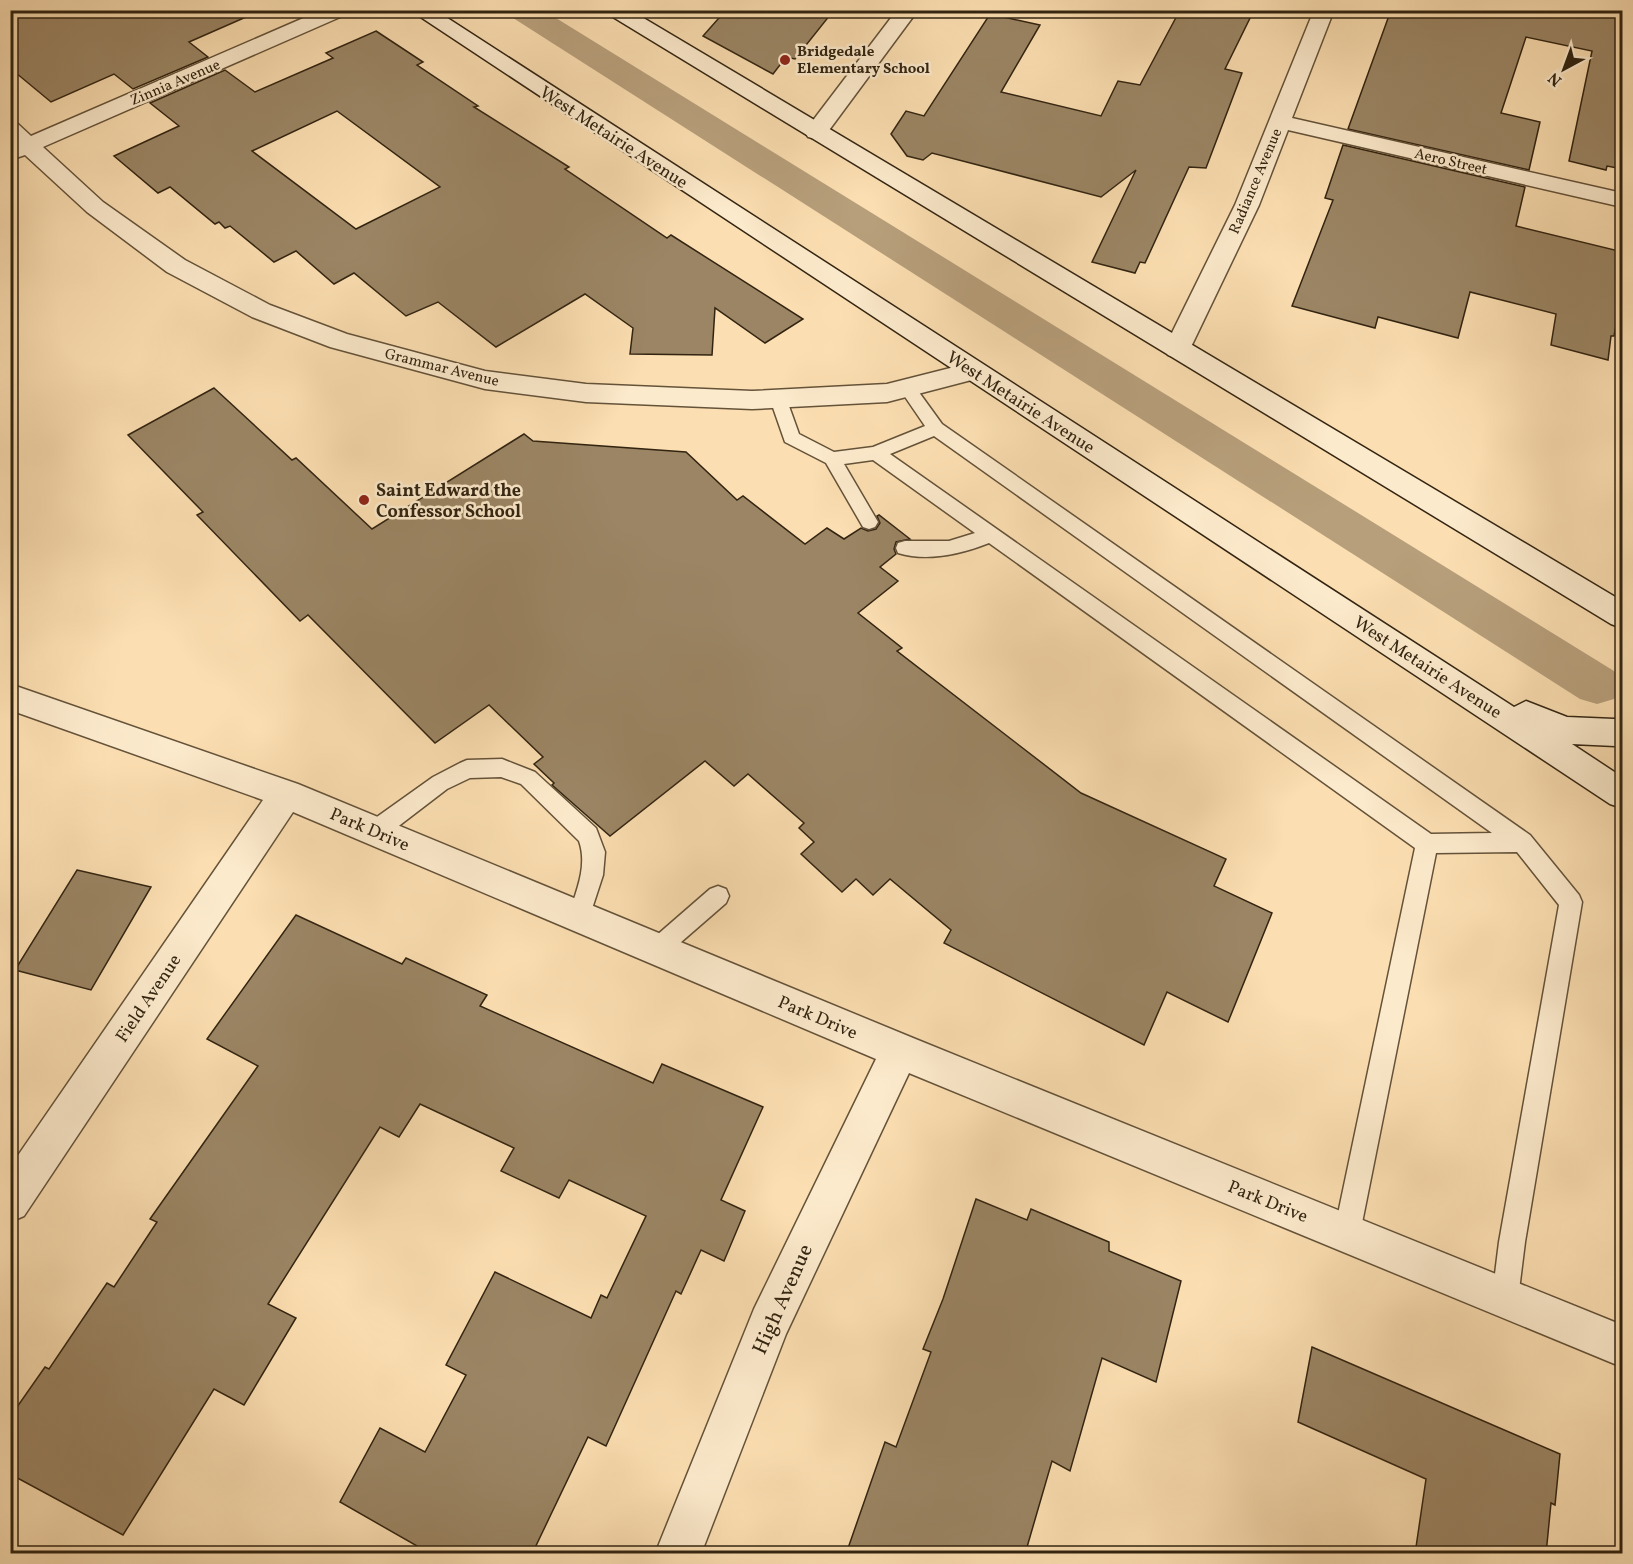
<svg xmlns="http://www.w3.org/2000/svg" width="1633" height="1564" font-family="Vollkorn,serif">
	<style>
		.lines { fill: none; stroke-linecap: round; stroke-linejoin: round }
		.canal { fill: #b79f7b; fill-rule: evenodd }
		.building { fill: #9b8564; stroke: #322411; stroke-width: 1.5; fill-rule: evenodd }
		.lane-casing { stroke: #645239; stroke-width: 3 }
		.street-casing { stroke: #645239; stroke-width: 3 }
		.secondary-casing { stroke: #322411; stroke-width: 3 }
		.lane { fill: #fceacc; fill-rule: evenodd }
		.street { fill: #fceacc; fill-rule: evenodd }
		.secondary { fill: #fceacc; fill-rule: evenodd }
		.poi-dot { fill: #8f2418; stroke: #fceacc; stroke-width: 2 }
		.labels { text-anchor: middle; stroke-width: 5; stroke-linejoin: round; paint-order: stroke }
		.far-poi-label { font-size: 15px; font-weight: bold; fill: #322411; stroke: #fceacc; text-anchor: start }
		.far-street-label { font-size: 15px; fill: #322411; stroke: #fceacc }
		.street-label { font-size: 18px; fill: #322411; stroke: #fceacc }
		.poi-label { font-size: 18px; font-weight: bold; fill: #322411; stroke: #fceacc; text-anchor: start }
		.near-street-label { font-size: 21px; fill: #322411; stroke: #fceacc }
	</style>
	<rect width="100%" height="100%" fill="#fbdeb1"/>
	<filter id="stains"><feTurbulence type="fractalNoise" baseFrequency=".00333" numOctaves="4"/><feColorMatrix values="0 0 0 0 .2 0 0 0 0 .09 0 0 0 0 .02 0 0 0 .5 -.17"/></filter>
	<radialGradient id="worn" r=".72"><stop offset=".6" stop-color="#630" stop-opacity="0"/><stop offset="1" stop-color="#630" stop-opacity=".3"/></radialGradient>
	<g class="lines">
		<!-- canal -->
		<polygon class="canal" points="506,10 543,10 1614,671 1621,685 1614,699 1597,704 1580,699 510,16"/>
	</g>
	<!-- building -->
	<g class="building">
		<polygon points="10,10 262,10 189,42 208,57 133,89 114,74 51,102 10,68"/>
		<polygon points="726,10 834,10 795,59 786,57 773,74 703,36"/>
		<polygon points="1180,10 1254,10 1225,69 1242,73 1206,168 1189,167 1145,263 1140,262 1135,273 1092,262 1136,170 1101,197 932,153 923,160 907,156 891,134 906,111 924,116 990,14 1040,25 1001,92 1101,116 1118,81 1140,85"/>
		<polygon points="1391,10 1578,10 1599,15 1600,10 1623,10 1623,169 1607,166 1606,170 1569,161 1592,51 1526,37 1501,113 1540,122 1529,170 1348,129"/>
		<path d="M376,31l47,31 -6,3 61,41 -4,1 95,60 -4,2 102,69 4,-3 132,84 -38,24 -50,-35 -3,47 -82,-1 3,-26 -48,-34 -89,53 -58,-45 -32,14 -52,-43 -20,11 -38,-33 -22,11 -44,-36 -5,2 -6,-6 -4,2 -45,-37 -12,6 -44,-37 65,-30 -29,-23 75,-33 30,22 78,-34 -7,-5zM337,111l103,76 -84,42 -104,-78z"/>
		<polygon points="1343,145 1525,187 1516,226 1623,252 1623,289 1614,336 1611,336 1608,360 1551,345 1556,314 1470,292 1458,338 1378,317 1375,328 1292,306 1333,200 1325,198"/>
		<polygon points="214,388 292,460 296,458 372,529 524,434 533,441 686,452 737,500 743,496 805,544 827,528 844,539 861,528 868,531 876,529 880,523 877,516 879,515 910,539 896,542 894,549 896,554 880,567 898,581 858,613 902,648 897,651 1081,793 1226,859 1214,886 1272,913 1228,1022 1167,992 1144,1045 944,943 951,930 890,879 873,895 856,879 842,892 801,854 814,842 799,828 804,823 748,774 734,786 705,761 610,836 552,785 554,783 534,764 543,757 489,705 435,743 308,615 300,621 197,515 203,512 128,435"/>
		<polygon points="77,870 151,887 91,990 15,970"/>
		<polygon points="296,915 402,964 406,958 487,995 480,1006 653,1083 662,1064 763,1107 721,1200 745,1211 724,1261 701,1250 681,1294 676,1291 606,1446 588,1437 532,1554 431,1554 340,1502 380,1428 425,1452 466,1375 446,1365 495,1272 591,1318 601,1295 607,1298 646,1216 569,1180 559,1198 501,1171 514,1148 420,1104 399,1137 380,1127 268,1304 296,1318 244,1405 214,1389 123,1535 10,1474 10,1417 45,1367 49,1369 107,1283 114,1287 157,1222 150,1219 258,1066 207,1039"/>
		<polygon points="976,1199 1027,1220 1031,1209 1109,1242 1109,1251 1181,1281 1156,1382 1102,1358 1070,1471 1052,1461 1025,1554 846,1554 885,1442 896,1447 931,1352 923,1349 943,1299"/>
		<polygon points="1312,1347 1560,1454 1555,1505 1551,1503 1546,1554 1415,1554 1426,1479 1298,1422"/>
	</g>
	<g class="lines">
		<!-- lane casing -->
		<g class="lane-casing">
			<g id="lane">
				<path d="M907,382l6,2 29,40 588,411 49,60 3,7 -57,340 -7,56 -4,9 -9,4 -9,-4 -4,-9 7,-56 60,-337 -42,-53 -81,1 -76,380 -4,9 -9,4 -9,-4 -4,-9 81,-385 -426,-305c-28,11 -61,19 -91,10l-2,-5 2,-5 7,-2h44l26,-8 -102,-73 -29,4 34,58 -3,5 -6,2 -6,-2 -37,-64 -41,-21 -15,-43 3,-4h12l14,39 35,18 39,-5 52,-21 -26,-38 2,-4zM934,436l558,397 -61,1 -541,-380z"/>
				<path d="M502,759l33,13 61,56 9,24 -2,23 -16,49 -8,3 -8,-3 -3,-7c8,-25 20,-51 11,-76l-58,-57 -20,-7 -31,1 -23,11 -64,49 -8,2 -8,-2 -3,-7 3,-7 66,-47 27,-14 7,-3z"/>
				<polygon points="718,886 726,889 729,896 726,903 665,956 657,960 649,956 646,949 649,942 710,889"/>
			</g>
		</g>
		<!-- street casing -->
		<g class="street-casing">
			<g id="street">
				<polygon points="322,10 350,10 347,14 43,147 103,202 185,260 270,305 347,334 485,371 586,384 752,391 887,384 974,362 983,365 987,371 983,377 887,402 752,409 586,402 485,389 330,347 252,317 167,272 87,212 25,155 10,160 10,145 13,144 10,142 10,122 18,124 31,136"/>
				<polygon points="897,10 918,10 824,137 816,139 808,137 805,132 808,127"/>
				<polygon points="1314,10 1334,10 1292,118 1622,193 1622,207 1288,130 1259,205 1190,349 1186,355 1177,358 1168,355 1164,349 1235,205"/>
				<polygon points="10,684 298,784 913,1038 1622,1325 1622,1367 909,1073 786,1334 701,1554 655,1554 754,1309 876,1059 293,812 24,1216 10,1222 10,1167 263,800 10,710"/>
			</g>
		</g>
		<!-- secondary casing -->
		<g class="secondary-casing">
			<g id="secondary">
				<polygon points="410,10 435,10 1514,707 1526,701 1567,717 1614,719 1622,717 1622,744 1615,746 1572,744 1622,777 1622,808 1610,804"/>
				<polygon points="605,10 630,10 1622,601 1622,628 1611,624 608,14"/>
			</g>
		</g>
		<!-- lane -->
		<use href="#lane" class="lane"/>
		<!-- street -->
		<use href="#street" class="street"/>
		<!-- secondary -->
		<use href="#secondary" class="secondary"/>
	</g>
	<!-- markers -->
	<g class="poi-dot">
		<circle cx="785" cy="60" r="6"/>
		<circle cx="364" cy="500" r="6"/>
	</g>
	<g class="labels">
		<!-- far-poi labels -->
		<g class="far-poi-label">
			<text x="797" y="56">Bridgedale<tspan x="797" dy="17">Elementary School</tspan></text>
		</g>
		<!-- far-street labels -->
		<g class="far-street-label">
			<text transform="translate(175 82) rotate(-23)" y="5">Zinnia Avenue</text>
			<text transform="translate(1451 161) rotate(13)" y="5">Aero Street</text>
			<text transform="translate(1255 181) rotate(-67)" y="5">Radiance Avenue</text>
			<text transform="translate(442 367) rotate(14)" y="5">Grammar Avenue</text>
		</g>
		<!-- street labels -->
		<g class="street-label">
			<text transform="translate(614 137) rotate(33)" y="6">West Metairie Avenue</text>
			<text transform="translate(1021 402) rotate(33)" y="6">West Metairie Avenue</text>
			<text transform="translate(1428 667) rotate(33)" y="6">West Metairie Avenue</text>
			<text transform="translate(370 829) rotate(23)" y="6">Park Drive</text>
			<text transform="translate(148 998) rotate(-56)" y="6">Field Avenue</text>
			<text transform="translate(818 1017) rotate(23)" y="6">Park Drive</text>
			<text transform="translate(1268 1201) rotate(22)" y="6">Park Drive</text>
		</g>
		<!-- poi labels -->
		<g class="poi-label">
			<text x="376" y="496">Saint Edward the<tspan x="376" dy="21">Confessor School</tspan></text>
		</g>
		<!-- near-street labels -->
		<g class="near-street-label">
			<text transform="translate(782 1299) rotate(-66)" y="7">High Avenue</text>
		</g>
	</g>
	<!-- margin -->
	<rect width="1633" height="1564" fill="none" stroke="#fbdeb1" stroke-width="36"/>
	<rect x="12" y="12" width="1609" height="1540" fill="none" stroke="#322411" stroke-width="3"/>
	<rect x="18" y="18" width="1597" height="1528" fill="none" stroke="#322411" stroke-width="1.5"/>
	<!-- north arrow -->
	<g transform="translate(1564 69) rotate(221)" stroke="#fceacc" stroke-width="4.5" paint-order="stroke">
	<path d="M0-4.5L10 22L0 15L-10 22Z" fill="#322411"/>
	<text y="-9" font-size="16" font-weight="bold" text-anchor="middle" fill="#322411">N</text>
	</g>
	<rect width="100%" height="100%" filter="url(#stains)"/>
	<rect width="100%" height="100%" fill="url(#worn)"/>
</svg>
